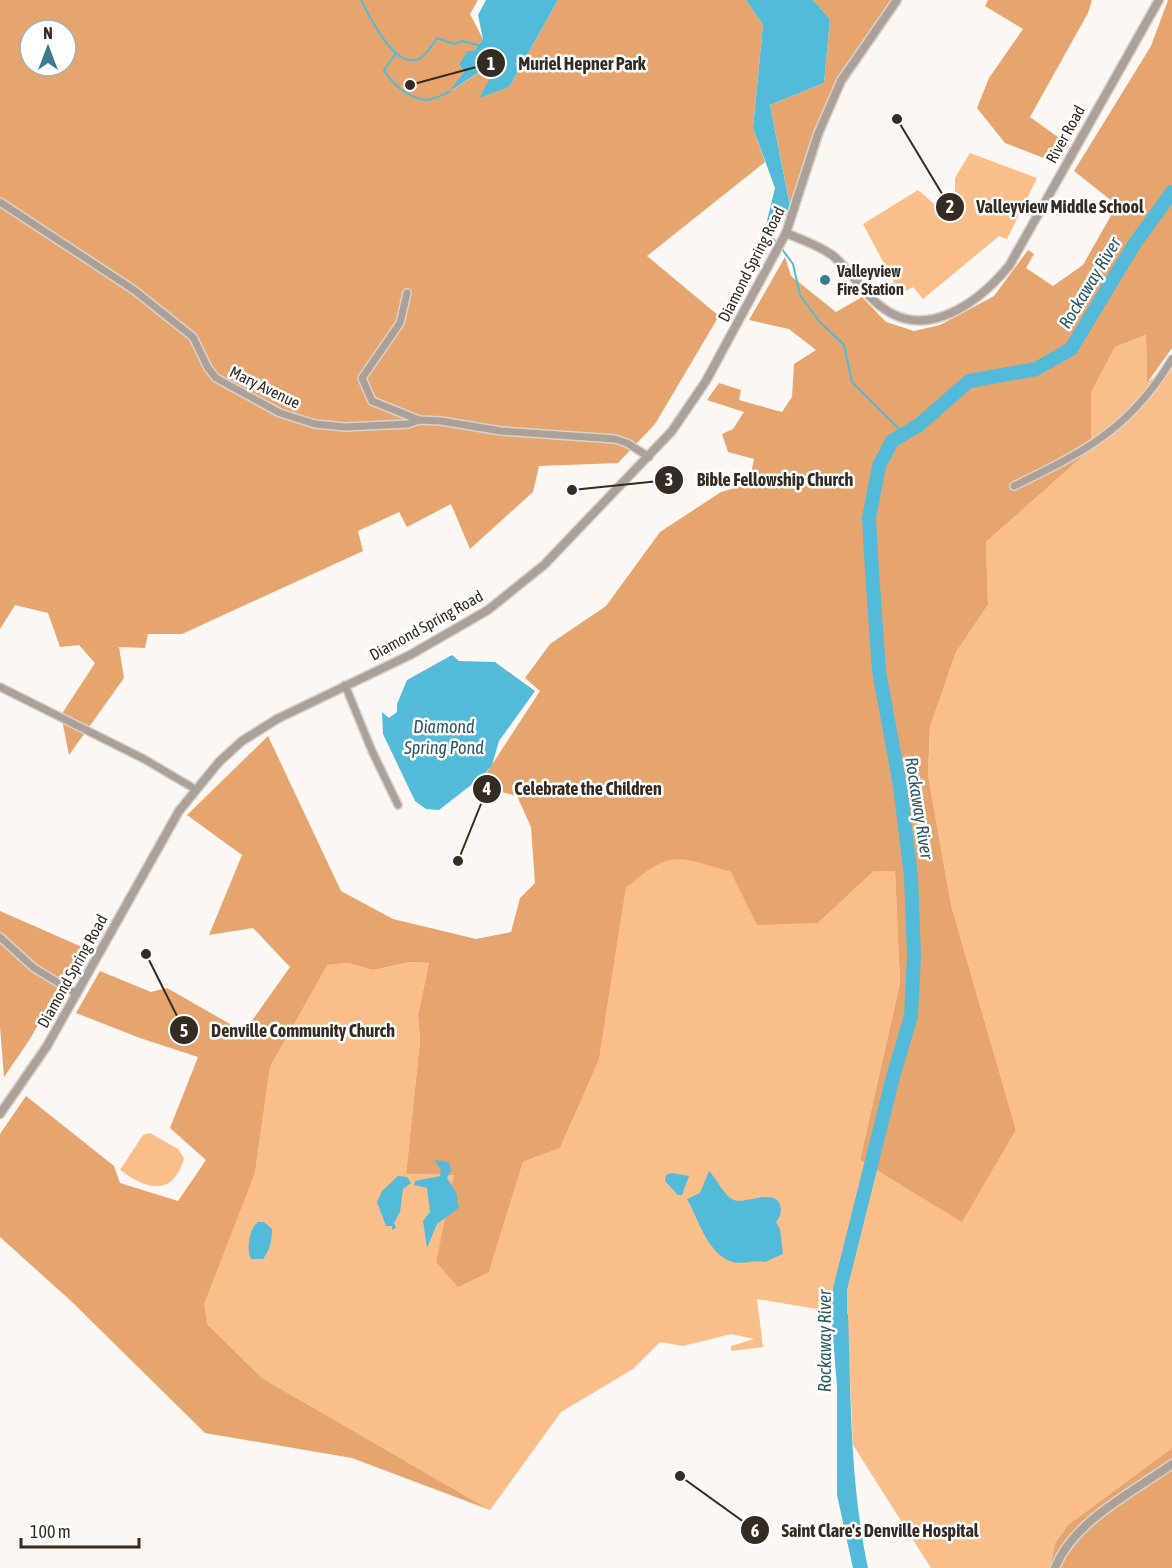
<svg xmlns="http://www.w3.org/2000/svg" width="1172" height="1568" font-family="'Asap Condensed',sans-serif">
	<style>
		.green { fill: #fabe8b }
		.forest { fill: #e6a56e; fill-rule: evenodd }
		.water { fill: #53bbd9 }
		.lines { fill: none; stroke-linecap: round; stroke-linejoin: round }
		.stream { stroke: #53bbd9; stroke-width: 2 }
		.river { stroke: #53bbd9; stroke-width: 14 }
		.minor-casing { stroke: #d8d2ce; stroke-width: 10 }
		.tertiary-casing { stroke: #d8d2ce; stroke-width: 11 }
		.minor { stroke: #aba198; stroke-width: 7 }
		.tertiary { stroke: #aba198; stroke-width: 8 }
		.poi-dot { fill: #3b7c8f; stroke: #fff; stroke-width: 2 }
		.labels { text-anchor: middle; stroke-width: 5; stroke-linejoin: round; paint-order: stroke }
		.street-label { font-size: 16px; fill: #342b23; stroke: #fff }
		.poi-label { font-size: 16px; font-weight: bold; fill: #342b23; stroke: #fff; text-anchor: start }
		.water-label { font-size: 18px; font-style: italic; fill: #2b5765; stroke: #fff }
		.leader { fill: none; stroke: #342b23; stroke-width: 2 }
		.callout-dot { fill: #342b23; stroke: #fff; stroke-width: 2 }
		.mark-label { font-size: 18px; text-anchor: middle; font-weight: bold; fill: #fff }
		.callout-label { font-size: 18px; text-anchor: middle; font-weight: bold; fill: #342b23; stroke: #fff; stroke-width: 5; stroke-linejoin: round; paint-order: stroke }
	</style>
	<rect width="100%" height="100%" fill="#fcf7f3"/>
	<!-- green -->
	<g class="green">
		<polygon points="970,153 1037,178 1007,239 999,236 923,299 913,287 900,294 863,224 918,190 939,208 955,195 955,178"/>
		<path d="M1146,335l1,47 25,-15v1081l-104,77 -13,18 -5,25h-119l-78,-123 -6,-131 -90,-15 6,48 -32,4v-5l23,-7 -23,-5 -48,12 -23,-4 -27,27 -72,43 -71,98 -228,-132 -55,-54 -4,-20 52,-131 15,-106 56,-102 22,-2 25,7 39,-8 17,1 -11,52 2,26 -14,133 49,1 -19,87 53,10 34,-110 37,-14 39,-88 27,-172c8,-8 18,-19 28,-24 45,-24 126,36 164,59l56,-52 21,-1 5,113 -40,177 102,61 54,-91 -65,-225 -23,-130 2,-48 26,-75 32,-47 -2,-63 105,-93v-58l24,-44z"/>
		<path d="M150,1133l28,16 6,9c-11,40 -38,31 -64,12l23,-35z"/>
	</g>
	<!-- forest -->
	<g class="forest">
		<path d="M0,0h478l-8,14 13,25 -9,12 -6,1 -9,12 5,8 -13,19 53,-35 -24,41 29,-10 49,-87h188l17,25 -10,103 12,34 -118,94 72,60 -64,108 -37,39 -79,3 -6,26 -63,57 -19,-45 -44,23 -8,-15 -41,19 5,20 -181,83h-34l-3,14 -26,-1 5,31 -55,77 -8,-40 34,-52 -16,-18 -19,2 -12,-34 -33,-8 -15,24zM30,30h36v36h-36z"/>
		<polygon points="813,0 898,0 840,86 796,217 785,216 790,205 770,105 824,83 830,19"/>
		<polygon points="988,0 1092,0 1088,13 1030,117 1062,140 1049,160 1005,143 977,108 989,78 1023,29 985,6"/>
		<path d="M1168,0h4v348l-25,35 -1,-48 -31,12 -24,45v57l-105,93 2,63 -32,47 -26,75 -2,48 23,130 65,225 -54,92 -102,-62 40,-177 -5,-112h-21l-56,52 -61,2 -26,-53c-55,-16 -60,-23 -105,16l-27,172 -39,88 -37,14 -34,110 -31,15 -22,-25 18,-87 -48,-1 14,-133 -2,-26 11,-52 -18,-1 -38,8 -25,-7 -21,2 -57,102 -15,106 -51,131 3,20 55,54 228,132 -138,-52 -147,-25 -134,-132 -71,-64v-103l26,-38 88,70 6,17 58,18 28,-41 -36,-32 28,-71 -58,-19 -64,-25 24,-42 51,21 16,-4 77,44 46,-65 -37,-39 -44,7 33,-80 -55,-40 81,-79 73,155 52,28 83,20 35,-7 9,-34 15,-15 -4,-56 -14,-31 -39,-10 62,-95 -15,-13 25,-34 56,-38 54,-74 61,-40 28,-8 5,-25 -26,-7 -6,-18 11,-5 11,-17 -37,-12 12,-17 22,7 -2,10 43,12 10,-15 2,-33 22,-14 -27,-21 -40,-9 36,-63 6,19 45,36 26,-15 24,25 28,9 26,-6 54,-29 34,-46 6,4 -8,14 27,18 30,-21 34,-60 -43,-34 77,-125z"/>
		<polygon points="0,911 82,947 30,1039 4,1077 0,1027"/>
		<polygon points="1172,1448 1172,1568 1050,1568 1055,1543 1068,1525"/>
	</g>
	<!-- water -->
	<g class="water">
		<polygon points="486,0 558,0 509,87 479,98 502,57 449,92 464,72 459,64 468,51 474,51 483,39 478,15"/>
		<polygon points="746,0 813,0 830,19 824,83 770,105 790,206 785,216 778,217 769,233 764,233 775,188 753,128 763,25"/>
		<polygon points="452,655 459,661 495,662 535,691 499,741 492,765 484,775 439,810 426,809 415,801 383,734 382,712 389,718 397,712 397,704 407,680"/>
		<polygon points="434,1160 449,1162 451,1171 447,1178 456,1192 459,1208 437,1224 427,1248 423,1221 430,1212 427,1188 414,1185 415,1181 440,1176 441,1170"/>
		<path d="M709,1171c8,8 15,25 25,29 12,5 44,-15 47,9 0,5 -2,9 -5,13l4,7 3,25 -18,8c-11,-3 -21,3 -32,0 -25,-6 -35,-44 -46,-63l13,-6z"/>
		<polygon points="672,1173 689,1176 682,1195 678,1195 665,1181 666,1175"/>
		<polygon points="398,1176 407,1177 411,1183 403,1189 400,1212 394,1223 396,1228 392,1230 392,1226 386,1226 377,1202 382,1191"/>
		<path d="M258,1222h6l8,7c0,10 -2,21 -9,30h-12c-5,-10 -2,-30 7,-37z"/>
		<path d="M831,1312l17,2c3,85 2,171 20,254h-15l-16,-73v-108z"/>
	</g>
	<g class="lines">
		<!-- stream -->
		<g class="stream">
			<path d="M361,0c9,17 33,69 58,59 7,-3 14,-15 18,-21l17,6 8,-3 16,4"/>
			<path d="M396,53l-12,17c8,14 24,28 42,30 7,0 16,-5 23,-8"/>
			<polyline points="769,233 778,245"/>
			<polyline points="782,249 793,264 800,295 819,321 844,345 852,382 903,433"/>
		</g>
		<!-- river -->
		<polyline class="river" points="840,1331 840,1289 893,1077 911,1016 914,956 911,877 900,786 879,671 872,571 869,518 879,466 892,441 919,425 969,381 1036,369 1071,349 1135,243 1172,192"/>
		<!-- minor casing -->
		<g class="minor-casing">
			<g id="minor">
				<polyline points="0,202 134,290 193,337 208,368 216,378 280,413 315,424 345,427 408,424 419,420 441,421 501,431 615,439 627,443 649,457"/>
				<polyline points="407,293 400,323 362,378 372,401 419,420"/>
				<path d="M1014,486c70,-34 116,-57 158,-127"/>
				<polyline points="345,685 372,751 398,805"/>
				<polyline points="0,687 144,759 195,789"/>
				<polyline points="0,937 34,968 77,994"/>
			</g>
		</g>
		<!-- tertiary casing -->
		<g class="tertiary-casing">
			<g id="tertiary">
				<path d="M786,233c16,7 32,12 46,22 18,14 29,36 47,50 46,38 99,-2 130,-39l150,-266"/>
				<polyline points="0,1114 47,1046 179,811 219,762 242,741 277,719 410,655 488,610 544,565 672,431 706,381 786,233 818,134 841,81 897,0"/>
				<path d="M1055,1568c19,-48 77,-75 117,-104"/>
			</g>
		</g>
		<!-- minor -->
		<use href="#minor" class="minor"/>
		<!-- tertiary -->
		<use href="#tertiary" class="tertiary"/>
	</g>
	<!-- markers -->
	<circle class="poi-dot" cx="825" cy="280" r="6"/>
	<g class="labels">
		<!-- street labels -->
		<g class="street-label">
			<text transform="translate(1065 134) rotate(-61)" y="6">River Road</text>
			<text transform="translate(751 264) rotate(-63)" y="6">Diamond Spring Road</text>
			<text transform="translate(265 387) rotate(26)" y="6">Mary Avenue</text>
			<text transform="translate(426 625) rotate(-29)" y="6">Diamond Spring Road</text>
			<text transform="translate(72 971) rotate(-61)" y="6">Diamond Spring Road</text>
		</g>
		<!-- poi labels -->
		<g class="poi-label">
			<text x="837" y="277">Valleyview<tspan x="837" dy="18">Fire Station</tspan></text>
		</g>
		<!-- water labels -->
		<g class="water-label">
			<text transform="translate(1090 283) rotate(-59)" y="6">Rockaway River</text>
			<text x="444" y="733">Diamond<tspan x="444" dy="21">Spring Pond</tspan></text>
			<text transform="translate(919 808) rotate(81)" y="6">Rockaway River</text>
			<text transform="translate(825 1341) rotate(-90)" y="6">Rockaway River</text>
		</g>
	</g>
	<!-- callouts -->
	<path class="leader" d="M410 85L491 63M897 119L950 207M572 490L669 480M458 861L487 789M146 954L184 1030M680 1476L755 1530"/>
	<g class="callout-dot">
		<circle cx="410" cy="85" r="6"/>
		<circle cx="897" cy="119" r="6"/>
		<circle cx="572" cy="490" r="6"/>
		<circle cx="458" cy="861" r="6"/>
		<circle cx="146" cy="954" r="6"/>
		<circle cx="680" cy="1476" r="6"/>
		<circle cx="491" cy="63" r="15"/>
		<circle cx="950" cy="207" r="15"/>
		<circle cx="669" cy="480" r="15"/>
		<circle cx="487" cy="789" r="15"/>
		<circle cx="184" cy="1030" r="15"/>
		<circle cx="755" cy="1530" r="15"/>
	</g>
	<g class="mark-label">
		<text x="491" y="70">1</text>
		<text x="950" y="213">2</text>
		<text x="669" y="486">3</text>
		<text x="487" y="795">4</text>
		<text x="184" y="1037">5</text>
		<text x="755" y="1537">6</text>
	</g>
	<g class="callout-label">
		<text x="582" y="70">Muriel Hepner Park</text>
		<text x="1060" y="213">Valleyview Middle School</text>
		<text x="775" y="486">Bible Fellowship Church</text>
		<text x="588" y="795">Celebrate the Children</text>
		<text x="303" y="1037">Denville Community Church</text>
		<text x="880" y="1537">Saint Clare's Denville Hospital</text>
	</g>
	<!-- north arrow -->
	<g transform="translate(48 48)"><circle r="28" fill="#ffffff" stroke="#aeaaa7" stroke-width="1.5"/>
	<path d="M0-4.5L10 22L0 15L-10 22Z" fill="#3b7c8f"/>
	<text y="-9" font-size="16" font-weight="bold" text-anchor="middle" fill="#342b23">N</text>
	</g>
	<!-- scale -->
	<path d="M21 1538v9h118v-9" fill="none" stroke="#342b23" stroke-width="3"/>
	<text x="30" y="1538" font-size="18" fill="#342b23" stroke="#ffffff" stroke-width="4.5" paint-order="stroke">100 m</text>
</svg>
